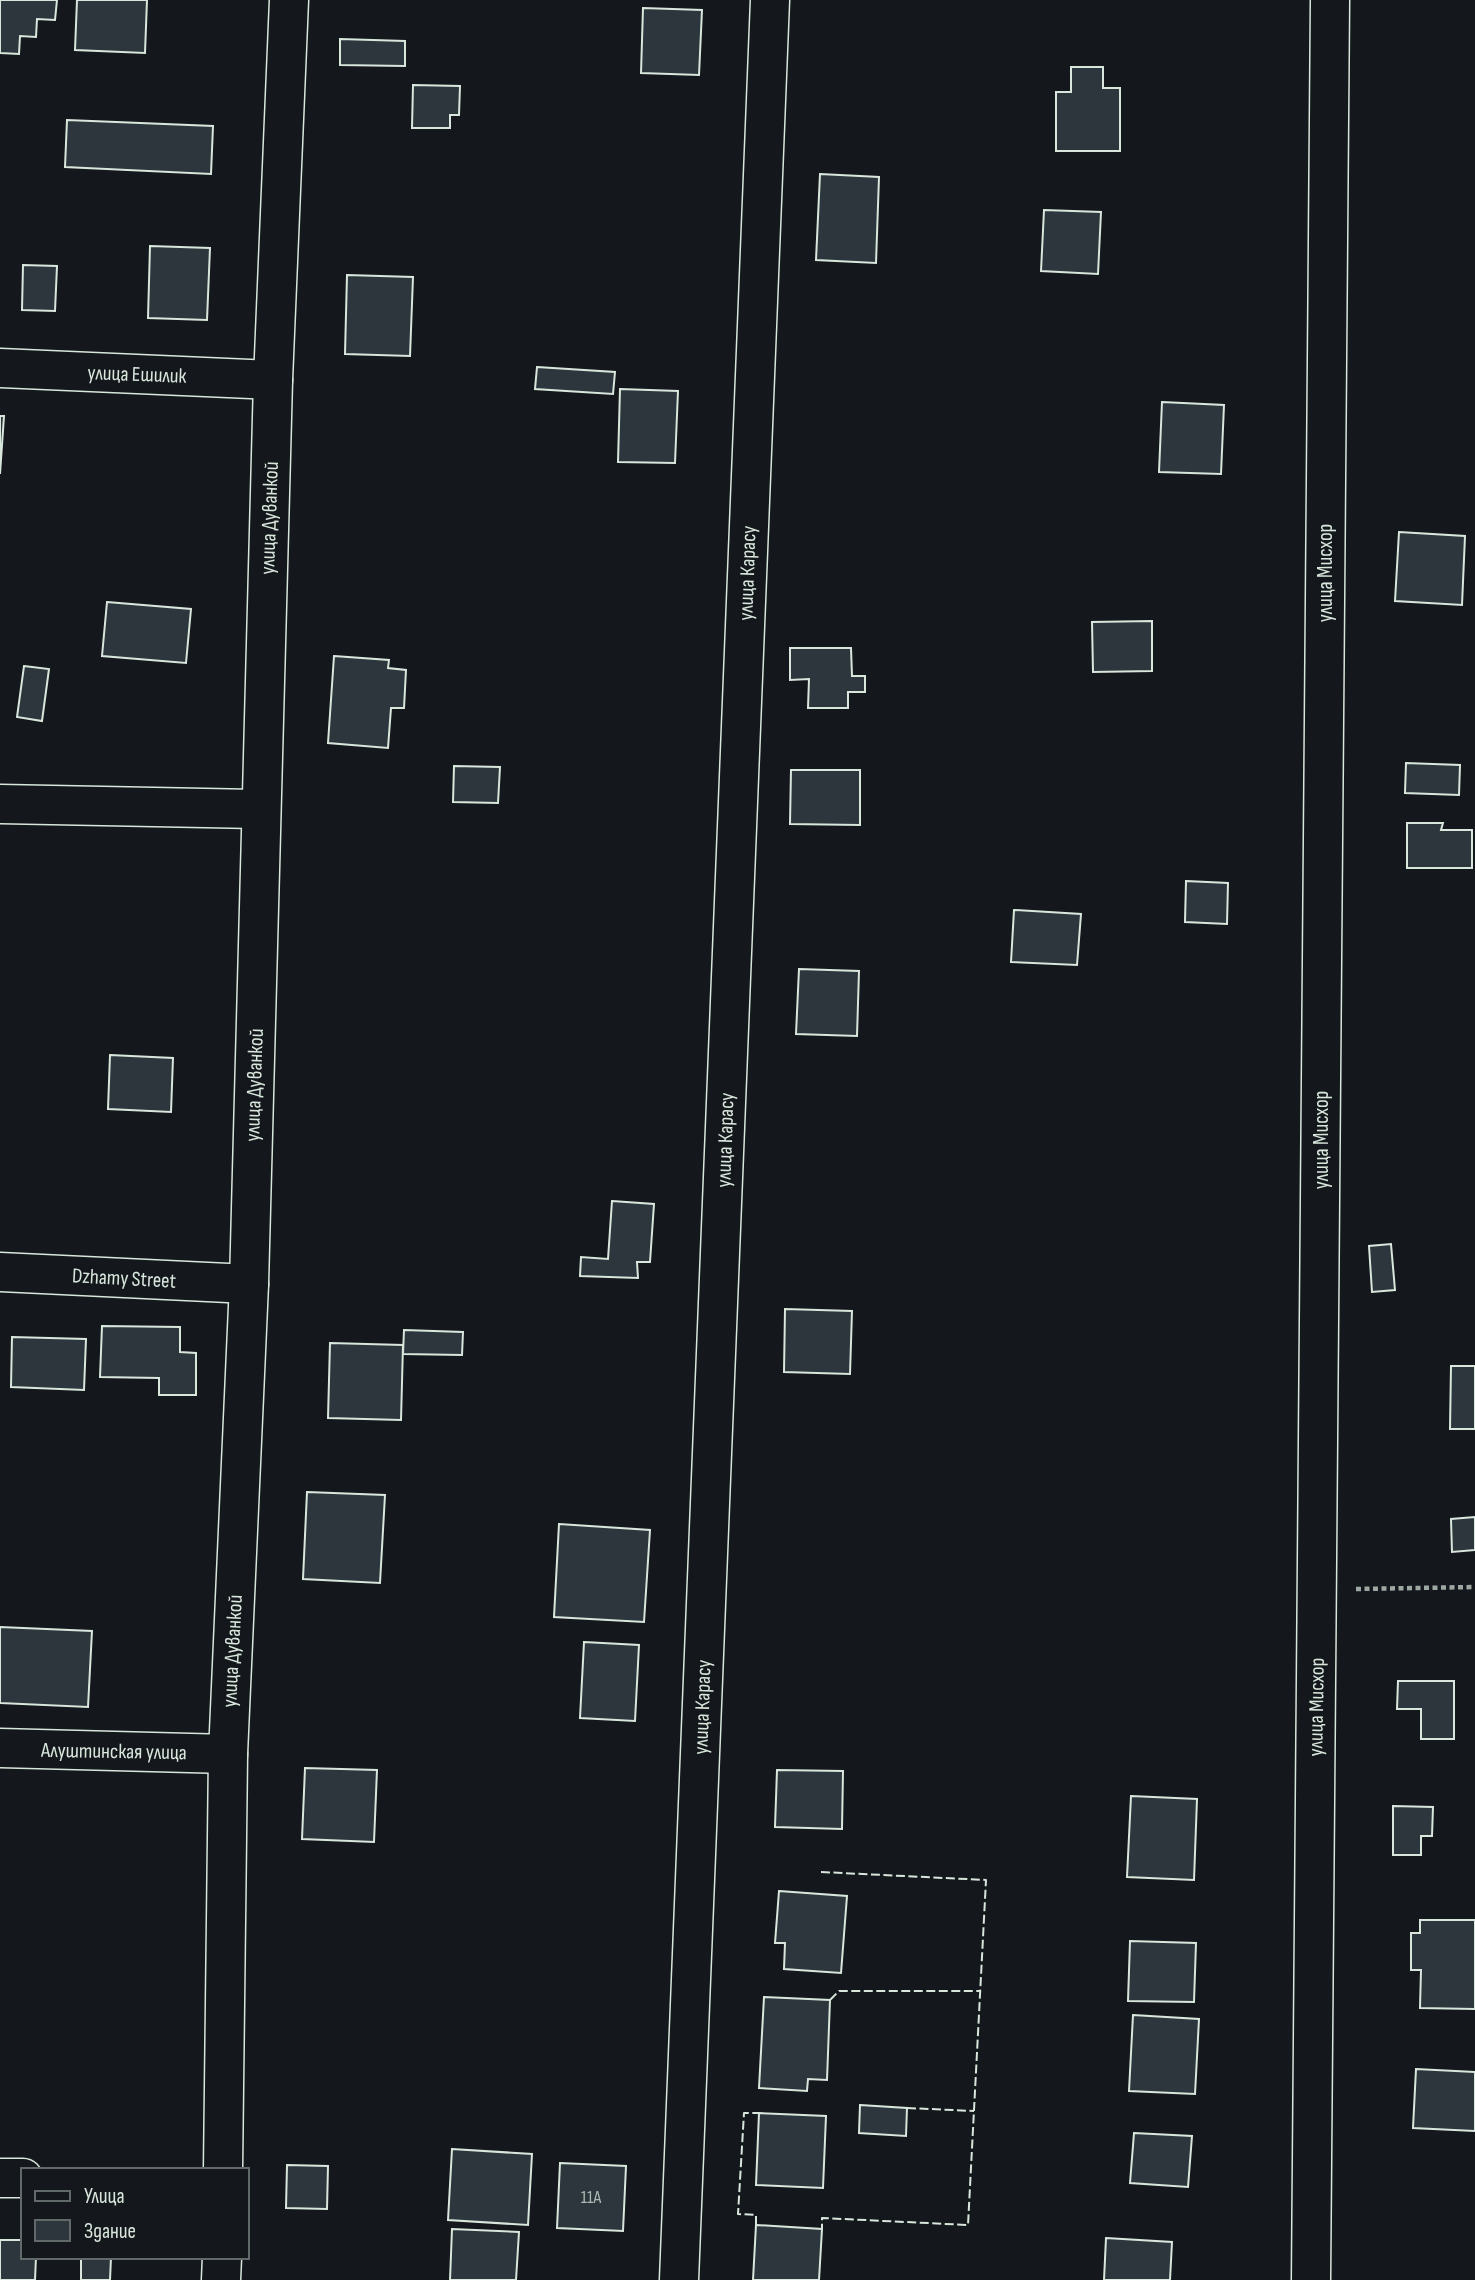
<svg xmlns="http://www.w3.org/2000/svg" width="1475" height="2280" font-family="'Sofia Sans Condensed',sans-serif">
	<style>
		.building { fill: #2c363c; stroke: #d8e6dc; stroke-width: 2 }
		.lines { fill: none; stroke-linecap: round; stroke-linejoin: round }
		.minor-casing { stroke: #d8e6dc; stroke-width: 41 }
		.path { stroke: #9da8a2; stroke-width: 4.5; stroke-dasharray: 5 3.5; stroke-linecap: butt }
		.minor { stroke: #14181c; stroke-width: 38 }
		.fence { stroke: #d8e6dc; stroke-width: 2; stroke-dasharray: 9 3.5; stroke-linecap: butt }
		.labels { text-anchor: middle; stroke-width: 5; stroke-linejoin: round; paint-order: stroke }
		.number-label { font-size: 18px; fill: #adbab4 }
		.street-label { font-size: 21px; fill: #d8e6dc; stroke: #14181c }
	</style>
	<rect width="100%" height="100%" fill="#14181c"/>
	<!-- building -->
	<g class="building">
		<polygon points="0,0 57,0 55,20 37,19 36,37 20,36 19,54 0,53"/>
		<polygon points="77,0 147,0 145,53 75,50"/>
		<polygon points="643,8 702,10 699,75 641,73"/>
		<polygon points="340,39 405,41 405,66 340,65"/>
		<polygon points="1071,67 1103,67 1103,88 1120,88 1120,151 1056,151 1056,92 1071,92"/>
		<polygon points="413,85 460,86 459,115 450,115 450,128 412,128"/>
		<polygon points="67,120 213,126 211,174 65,167"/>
		<polygon points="820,174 879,177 876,263 816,260"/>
		<polygon points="1044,210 1101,212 1098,274 1041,271"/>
		<polygon points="150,246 210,248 207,320 148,318"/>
		<polygon points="23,265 57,266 55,311 22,310"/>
		<polygon points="347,275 413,277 410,356 345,354"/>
		<polygon points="537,367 615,372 613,394 535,389"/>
		<polygon points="620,389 678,391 675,463 618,462"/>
		<polygon points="1162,402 1224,405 1221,474 1159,472"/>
		<polygon points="0,416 4,416 0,474"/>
		<polygon points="1399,532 1465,536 1462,605 1395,601"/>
		<polygon points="107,602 191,609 186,663 102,656"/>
		<polygon points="1152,621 1152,671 1093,672 1092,622"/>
		<polygon points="790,648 851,648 852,676 865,676 865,692 848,692 848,708 808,708 809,679 790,680"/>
		<polygon points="334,656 389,660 388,668 406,670 404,708 391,708 388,748 328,743"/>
		<polygon points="24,666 49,669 42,721 17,717"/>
		<polygon points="1406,763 1460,765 1459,795 1405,793"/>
		<polygon points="454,766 500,767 498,803 453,802"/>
		<polygon points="791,770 860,770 860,825 790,824"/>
		<polygon points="1407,823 1443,823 1441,830 1472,830 1472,868 1407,868"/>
		<polygon points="1186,881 1228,883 1227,924 1185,922"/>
		<polygon points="1014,910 1081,914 1077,965 1011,962"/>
		<polygon points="799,969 859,971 857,1036 796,1034"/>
		<polygon points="110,1055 173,1058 171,1112 108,1109"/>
		<polygon points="612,1201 654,1204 650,1262 637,1262 638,1278 580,1276 581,1257 608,1259"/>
		<polygon points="1391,1244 1395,1290 1372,1292 1369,1246"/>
		<polygon points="785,1309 852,1311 850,1374 784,1372"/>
		<polygon points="102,1326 180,1327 180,1352 196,1353 196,1395 159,1395 159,1378 100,1377"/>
		<polygon points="404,1330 463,1332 462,1355 403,1354"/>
		<polygon points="12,1337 86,1339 84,1390 11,1387"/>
		<polygon points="330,1343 403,1345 401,1420 328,1418"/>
		<polygon points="1451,1366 1475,1366 1475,1429 1450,1429"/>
		<polygon points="307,1492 385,1495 380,1583 303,1579"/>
		<polygon points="1475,1517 1475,1550 1452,1552 1451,1519"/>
		<polygon points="559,1524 650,1530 644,1622 554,1617"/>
		<polygon points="0,1627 92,1631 88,1707 0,1703"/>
		<polygon points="584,1642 639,1645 635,1721 580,1718"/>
		<polygon points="1398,1681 1454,1681 1454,1739 1421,1739 1421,1709 1397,1709"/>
		<polygon points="305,1768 377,1770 374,1842 302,1839"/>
		<polygon points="777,1770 843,1771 842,1829 775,1827"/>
		<polygon points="1131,1796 1197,1799 1194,1880 1127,1877"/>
		<polygon points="1393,1806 1433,1807 1432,1836 1421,1836 1421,1855 1393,1855"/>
		<polygon points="779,1891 847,1896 841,1973 784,1969 785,1943 775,1943"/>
		<polygon points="1420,1920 1475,1920 1475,2009 1420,2008 1421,1970 1411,1970 1411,1933 1420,1933"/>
		<polygon points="1130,1941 1196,1943 1194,2002 1128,2001"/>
		<polygon points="764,1997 830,2000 827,2080 808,2079 807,2091 759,2088"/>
		<polygon points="1133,2015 1199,2019 1195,2094 1129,2091"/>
		<polygon points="1416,2069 1475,2072 1475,2131 1413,2128"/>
		<polygon points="860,2105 907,2108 906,2136 859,2133"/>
		<polygon points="759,2113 826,2116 823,2188 756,2185"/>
		<polygon points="1134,2133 1192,2136 1188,2187 1130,2183"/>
		<polygon points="452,2149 532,2154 528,2225 448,2220"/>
		<polygon points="560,2163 626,2166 623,2231 557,2228"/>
		<polygon points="287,2165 328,2166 327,2209 286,2208"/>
		<polygon points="756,2225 822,2229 819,2280 753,2280"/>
		<polygon points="452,2229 519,2232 516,2280 450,2280"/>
		<polygon points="1106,2238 1172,2242 1170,2280 1104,2280"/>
		<polygon points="0,2240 23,2240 23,2257 36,2257 35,2280 0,2280"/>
		<polygon points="81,2257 111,2257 110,2280 81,2280"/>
	</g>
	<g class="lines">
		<!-- minor casing -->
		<g class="minor-casing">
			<g id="minor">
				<polyline points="0,368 273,380"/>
				<polyline points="0,804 261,809"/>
				<polyline points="0,1272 249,1284"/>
				<polyline points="0,1748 228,1754"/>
				<polyline points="223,2170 228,1754 249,1284 273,380 289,0"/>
				<polyline points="0,2178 23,2178"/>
				<polyline points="221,2280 222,2257"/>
				<polyline points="679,2280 770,0"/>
				<polyline points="1311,2280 1330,0"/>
			</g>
		</g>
		<!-- path -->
		<polyline class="path" points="1356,1589 1475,1587"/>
		<!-- minor -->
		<use href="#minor" class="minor"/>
		<!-- fence -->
		<g class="fence">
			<polyline points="821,1872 986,1880 968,2225 822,2218 822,2229"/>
			<polyline points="830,2000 839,1991 980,1991"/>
			<polyline points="907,2108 974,2111"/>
			<polyline points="756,2225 756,2215 738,2214 744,2113 759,2113"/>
		</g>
	</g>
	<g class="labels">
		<!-- number labels -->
		<g class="number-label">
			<text x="591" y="2203">11А</text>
		</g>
		<!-- street labels -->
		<g class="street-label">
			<text transform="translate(137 374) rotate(2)" y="7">улица Ешилик</text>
			<text transform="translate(269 518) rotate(-88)" y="7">улица Дуванкой</text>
			<text transform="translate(747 573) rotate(-88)" y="7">улица Карасу</text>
			<text transform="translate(1325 573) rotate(-90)" y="7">улица Мисхор</text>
			<text transform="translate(254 1085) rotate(-88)" y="7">улица Дуванкой</text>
			<text transform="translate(725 1140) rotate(-88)" y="7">улица Карасу</text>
			<text transform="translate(1321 1140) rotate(-90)" y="7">улица Мисхор</text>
			<text transform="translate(124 1278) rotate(3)" y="7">Dzhamy Street</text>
			<text transform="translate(232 1651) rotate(-87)" y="7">улица Дуванкой</text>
			<text transform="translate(702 1707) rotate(-88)" y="7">улица Карасу</text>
			<text transform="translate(1316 1707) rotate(-89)" y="7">улица Мисхор</text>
			<text transform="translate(114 1751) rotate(1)" y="7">Алуштинская улица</text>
		</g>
	</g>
	<!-- legend -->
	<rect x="21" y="2168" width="228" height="91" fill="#14181c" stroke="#626a69" stroke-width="2"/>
	<rect x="35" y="2191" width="35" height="10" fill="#14181c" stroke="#626a69" stroke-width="2"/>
	<text x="84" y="2203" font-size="21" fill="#d8e6dc">Улица</text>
	<rect x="35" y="2220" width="35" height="21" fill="#2c363c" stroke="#626a69" stroke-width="2"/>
	<text x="84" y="2238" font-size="21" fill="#d8e6dc">Здание</text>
</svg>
